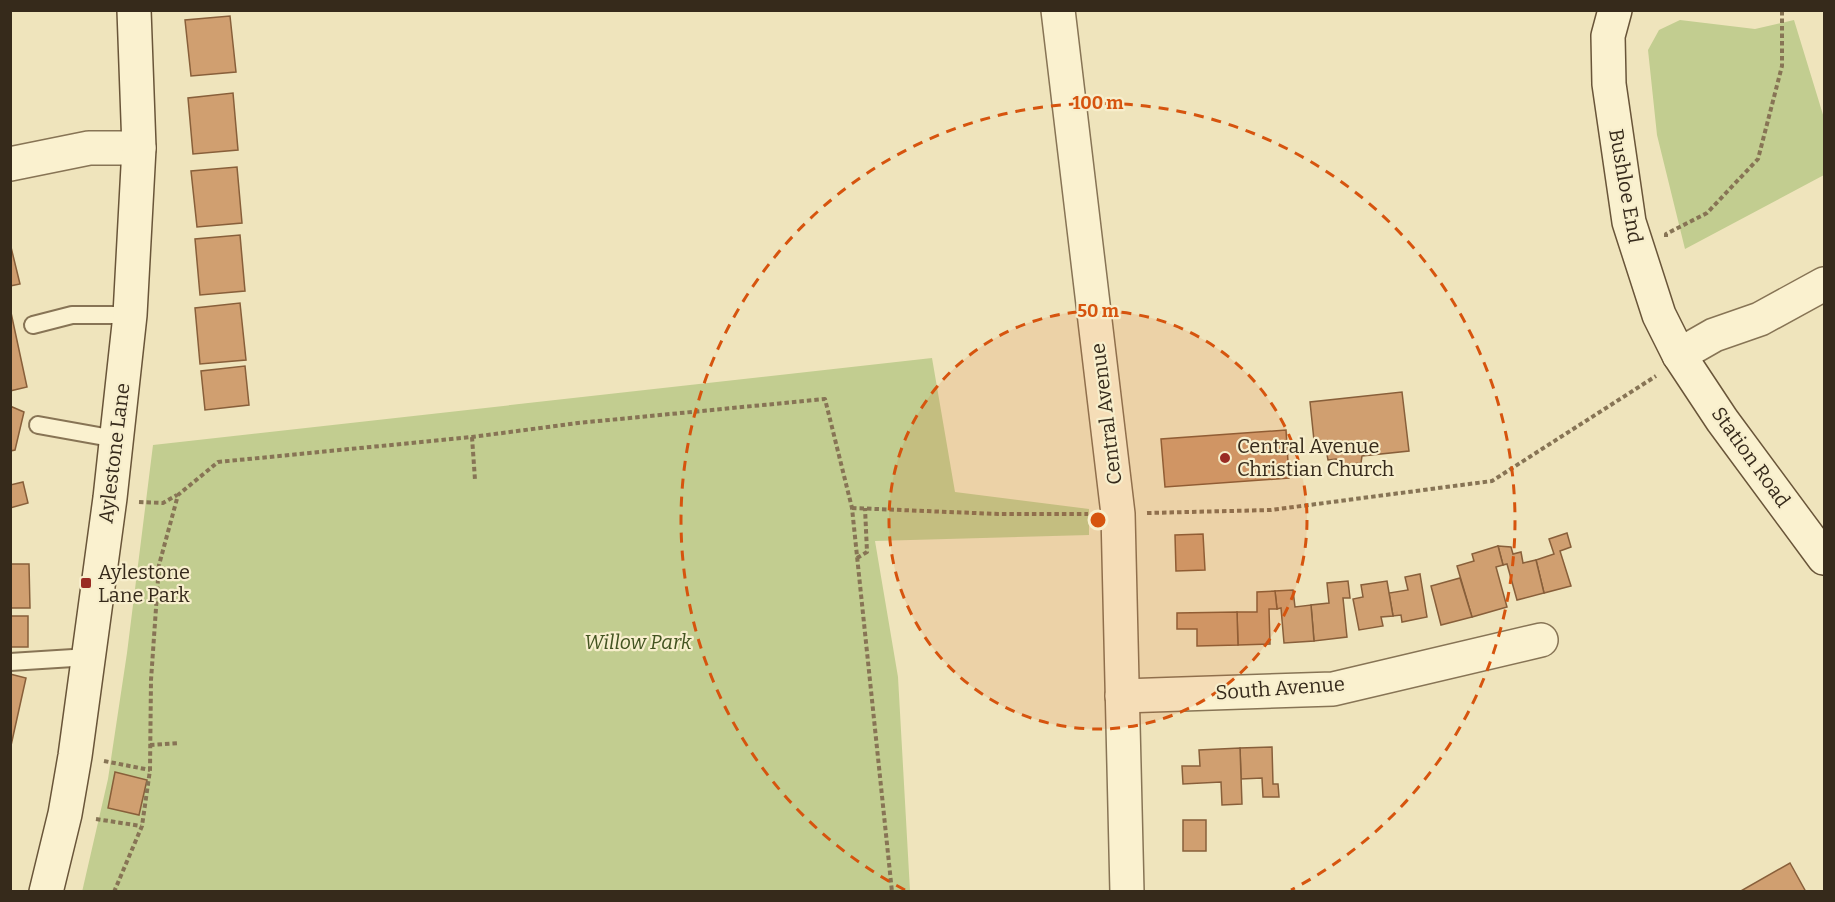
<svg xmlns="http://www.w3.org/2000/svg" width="1835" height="902" font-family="Bitter,serif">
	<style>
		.green { fill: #c2cd90 }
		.building { fill: #d09f70; stroke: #885f3a; stroke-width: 1.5 }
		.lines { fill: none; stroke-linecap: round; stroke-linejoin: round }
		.service-casing { stroke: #877455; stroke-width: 20 }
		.minor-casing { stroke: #877455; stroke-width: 36 }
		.secondary-casing { stroke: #695539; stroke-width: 36 }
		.path { stroke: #877455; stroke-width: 4; stroke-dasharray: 4.5 3; stroke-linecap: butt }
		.service { stroke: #faf1cf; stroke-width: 16 }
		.minor { stroke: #faf1cf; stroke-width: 33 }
		.secondary { stroke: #faf1cf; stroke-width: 33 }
		.ring { fill: none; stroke: #d6540e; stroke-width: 3; stroke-dasharray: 10 8 }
		.poi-dot { fill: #992b23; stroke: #f7eecc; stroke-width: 2 }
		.labels { text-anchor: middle; stroke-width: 4.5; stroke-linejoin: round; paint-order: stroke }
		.street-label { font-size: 20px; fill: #362a1b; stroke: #f7eecc }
		.poi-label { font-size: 20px; fill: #362a1b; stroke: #f7eecc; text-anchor: start }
		.park-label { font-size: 20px; font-style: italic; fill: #425320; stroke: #f7eecc }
		.centre { fill: #d6540e; stroke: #f7eecc; stroke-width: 3 }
		.ring-label { font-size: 18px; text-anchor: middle; font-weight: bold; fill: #d6540e; stroke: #f7eecc; stroke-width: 4.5; stroke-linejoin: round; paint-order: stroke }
	</style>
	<rect width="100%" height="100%" fill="#efe4bc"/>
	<!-- green -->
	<g class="green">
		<polygon points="1680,20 1755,29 1794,20 1824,118 1824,175 1685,249 1657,135 1648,50 1659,30"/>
		<polygon points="932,358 955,492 1089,509 1089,535 875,541 898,677 910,891 82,892 108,779 127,653 153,445"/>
	</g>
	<!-- building -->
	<g class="building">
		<polygon points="230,16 236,72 191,76 185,20"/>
		<polygon points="233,93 238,150 193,154 188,98"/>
		<polygon points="237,167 242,223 197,227 191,171"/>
		<polygon points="240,235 245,291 200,295 195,239"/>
		<polygon points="10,243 20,284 10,286"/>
		<polygon points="240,303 246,360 200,364 195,308"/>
		<polygon points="10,308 27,387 10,391"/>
		<polygon points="245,366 249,405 205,410 201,371"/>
		<polygon points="1402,392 1409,451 1362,456 1361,463 1337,466 1336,459 1328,460 1326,449 1315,450 1310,402"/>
		<polygon points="10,406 24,412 15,450 10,451"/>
		<polygon points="1286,430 1289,478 1165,487 1161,439"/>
		<polygon points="23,482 28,503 10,508 10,485"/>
		<polygon points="1567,533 1571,547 1560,551 1571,586 1544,593 1536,560 1554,554 1549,539"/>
		<polygon points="1203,534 1205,570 1176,571 1175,535"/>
		<polygon points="1498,546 1511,547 1513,554 1521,552 1523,563 1536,560 1544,593 1517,600 1507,564 1503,565"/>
		<polygon points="1498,546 1503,565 1496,567 1507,607 1472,617 1457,566 1474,561 1472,554"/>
		<polygon points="10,564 29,564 30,608 10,608"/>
		<polygon points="1420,574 1427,617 1402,622 1401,615 1393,616 1389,593 1408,590 1405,577"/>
		<polygon points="1460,578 1472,617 1441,625 1431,586"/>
		<polygon points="1348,581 1350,598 1343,598 1347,637 1314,641 1311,605 1329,603 1327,583"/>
		<polygon points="1387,581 1393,616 1381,617 1383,626 1359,630 1353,599 1363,597 1361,585"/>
		<polygon points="1293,590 1295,607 1311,605 1314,641 1284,643 1281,608 1277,609 1275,591"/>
		<polygon points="1275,591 1277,609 1269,609 1270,644 1238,645 1237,612 1257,612 1257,592"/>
		<polygon points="1237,612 1238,645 1197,646 1197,629 1177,629 1177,613"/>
		<rect x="10" y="616" width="18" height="31"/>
		<polygon points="10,674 26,678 10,750"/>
		<polygon points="1272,747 1273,784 1278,784 1279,797 1263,797 1262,778 1241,779 1240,748"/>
		<polygon points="1240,748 1242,804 1222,805 1221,782 1183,784 1182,766 1200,766 1199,750"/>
		<polygon points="115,772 147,780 139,815 108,808"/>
		<rect x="1183" y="820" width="23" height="31"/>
		<polygon points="1790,863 1806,892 1739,892"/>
	</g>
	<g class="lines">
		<!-- service casing -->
		<g class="service-casing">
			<g id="service">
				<polyline points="33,325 72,315 130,315"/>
				<polyline points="38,425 116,439"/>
				<polyline points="10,662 89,657"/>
			</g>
		</g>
		<!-- minor casing -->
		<g class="minor-casing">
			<g id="minor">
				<polyline points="1058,10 1118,514 1127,892"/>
				<polyline points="10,164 89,148 139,148"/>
				<polyline points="1679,355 1714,335 1760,319 1824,284"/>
				<polyline points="1122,696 1333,689 1541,640"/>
			</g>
		</g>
		<!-- secondary casing -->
		<g class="secondary-casing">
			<g id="secondary">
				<polyline points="1615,10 1608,36 1609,84 1629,222 1659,315 1679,355 1722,420 1824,558"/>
				<polyline points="46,892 65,814 75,756 110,498 130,315 139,148 134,10"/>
			</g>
		</g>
		<!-- path -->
		<g class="path">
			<polyline points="1666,237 1666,234 1707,213 1758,159 1782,66 1782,10"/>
			<polyline points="472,437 475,480"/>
			<polyline points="139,502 163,503 177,495"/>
			<polyline points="852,508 998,514 1088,514"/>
			<polyline points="1147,513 1271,510 1492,481 1656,376"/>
			<polyline points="857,558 867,552 865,508"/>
			<polyline points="150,745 179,743"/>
			<polyline points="104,761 150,770"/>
			<polyline points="96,819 141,826"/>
			<polyline points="114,892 142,826 150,770 151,680 159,565 178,495 218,462 472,437 578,423 825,399 852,508 892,892"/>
		</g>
		<!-- service -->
		<use href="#service" class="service"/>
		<!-- minor -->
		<use href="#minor" class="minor"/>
		<!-- secondary -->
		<use href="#secondary" class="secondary"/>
	</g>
	<!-- distance rings -->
	<circle cx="1098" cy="520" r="209" fill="#d6540e" fill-opacity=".12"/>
	<g class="ring">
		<circle cx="1098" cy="520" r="209"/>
		<path d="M905 890A417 417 0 1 1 1291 890"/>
	</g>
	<!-- markers -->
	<g class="poi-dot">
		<circle cx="1225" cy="458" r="6"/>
		<rect x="80" y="577" width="12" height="12" rx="3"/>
	</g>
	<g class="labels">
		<!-- street labels -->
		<g class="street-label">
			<text transform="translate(1626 186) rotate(80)" y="7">Bushloe End</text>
			<text transform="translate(1106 414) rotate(-97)" y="7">Central Avenue</text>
			<text transform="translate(114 453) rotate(-83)" y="7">Aylestone Lane</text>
			<text transform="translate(1751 457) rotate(54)" y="7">Station Road</text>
			<text transform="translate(1280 688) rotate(-4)" y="7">South Avenue</text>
		</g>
		<!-- poi labels -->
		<g class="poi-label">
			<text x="1237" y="453">Central Avenue<tspan x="1237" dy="23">Christian Church</tspan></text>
			<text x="98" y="579">Aylestone<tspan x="98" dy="23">Lane Park</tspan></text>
		</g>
		<!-- park labels -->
		<g class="park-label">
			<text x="638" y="649">Willow Park</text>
		</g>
	</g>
	<circle cx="1098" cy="520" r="9" class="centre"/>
	<g class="ring-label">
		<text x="1098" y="109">100 m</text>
		<text x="1098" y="317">50 m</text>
	</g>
	<!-- border -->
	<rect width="1835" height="902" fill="none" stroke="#362a1b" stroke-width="24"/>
</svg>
